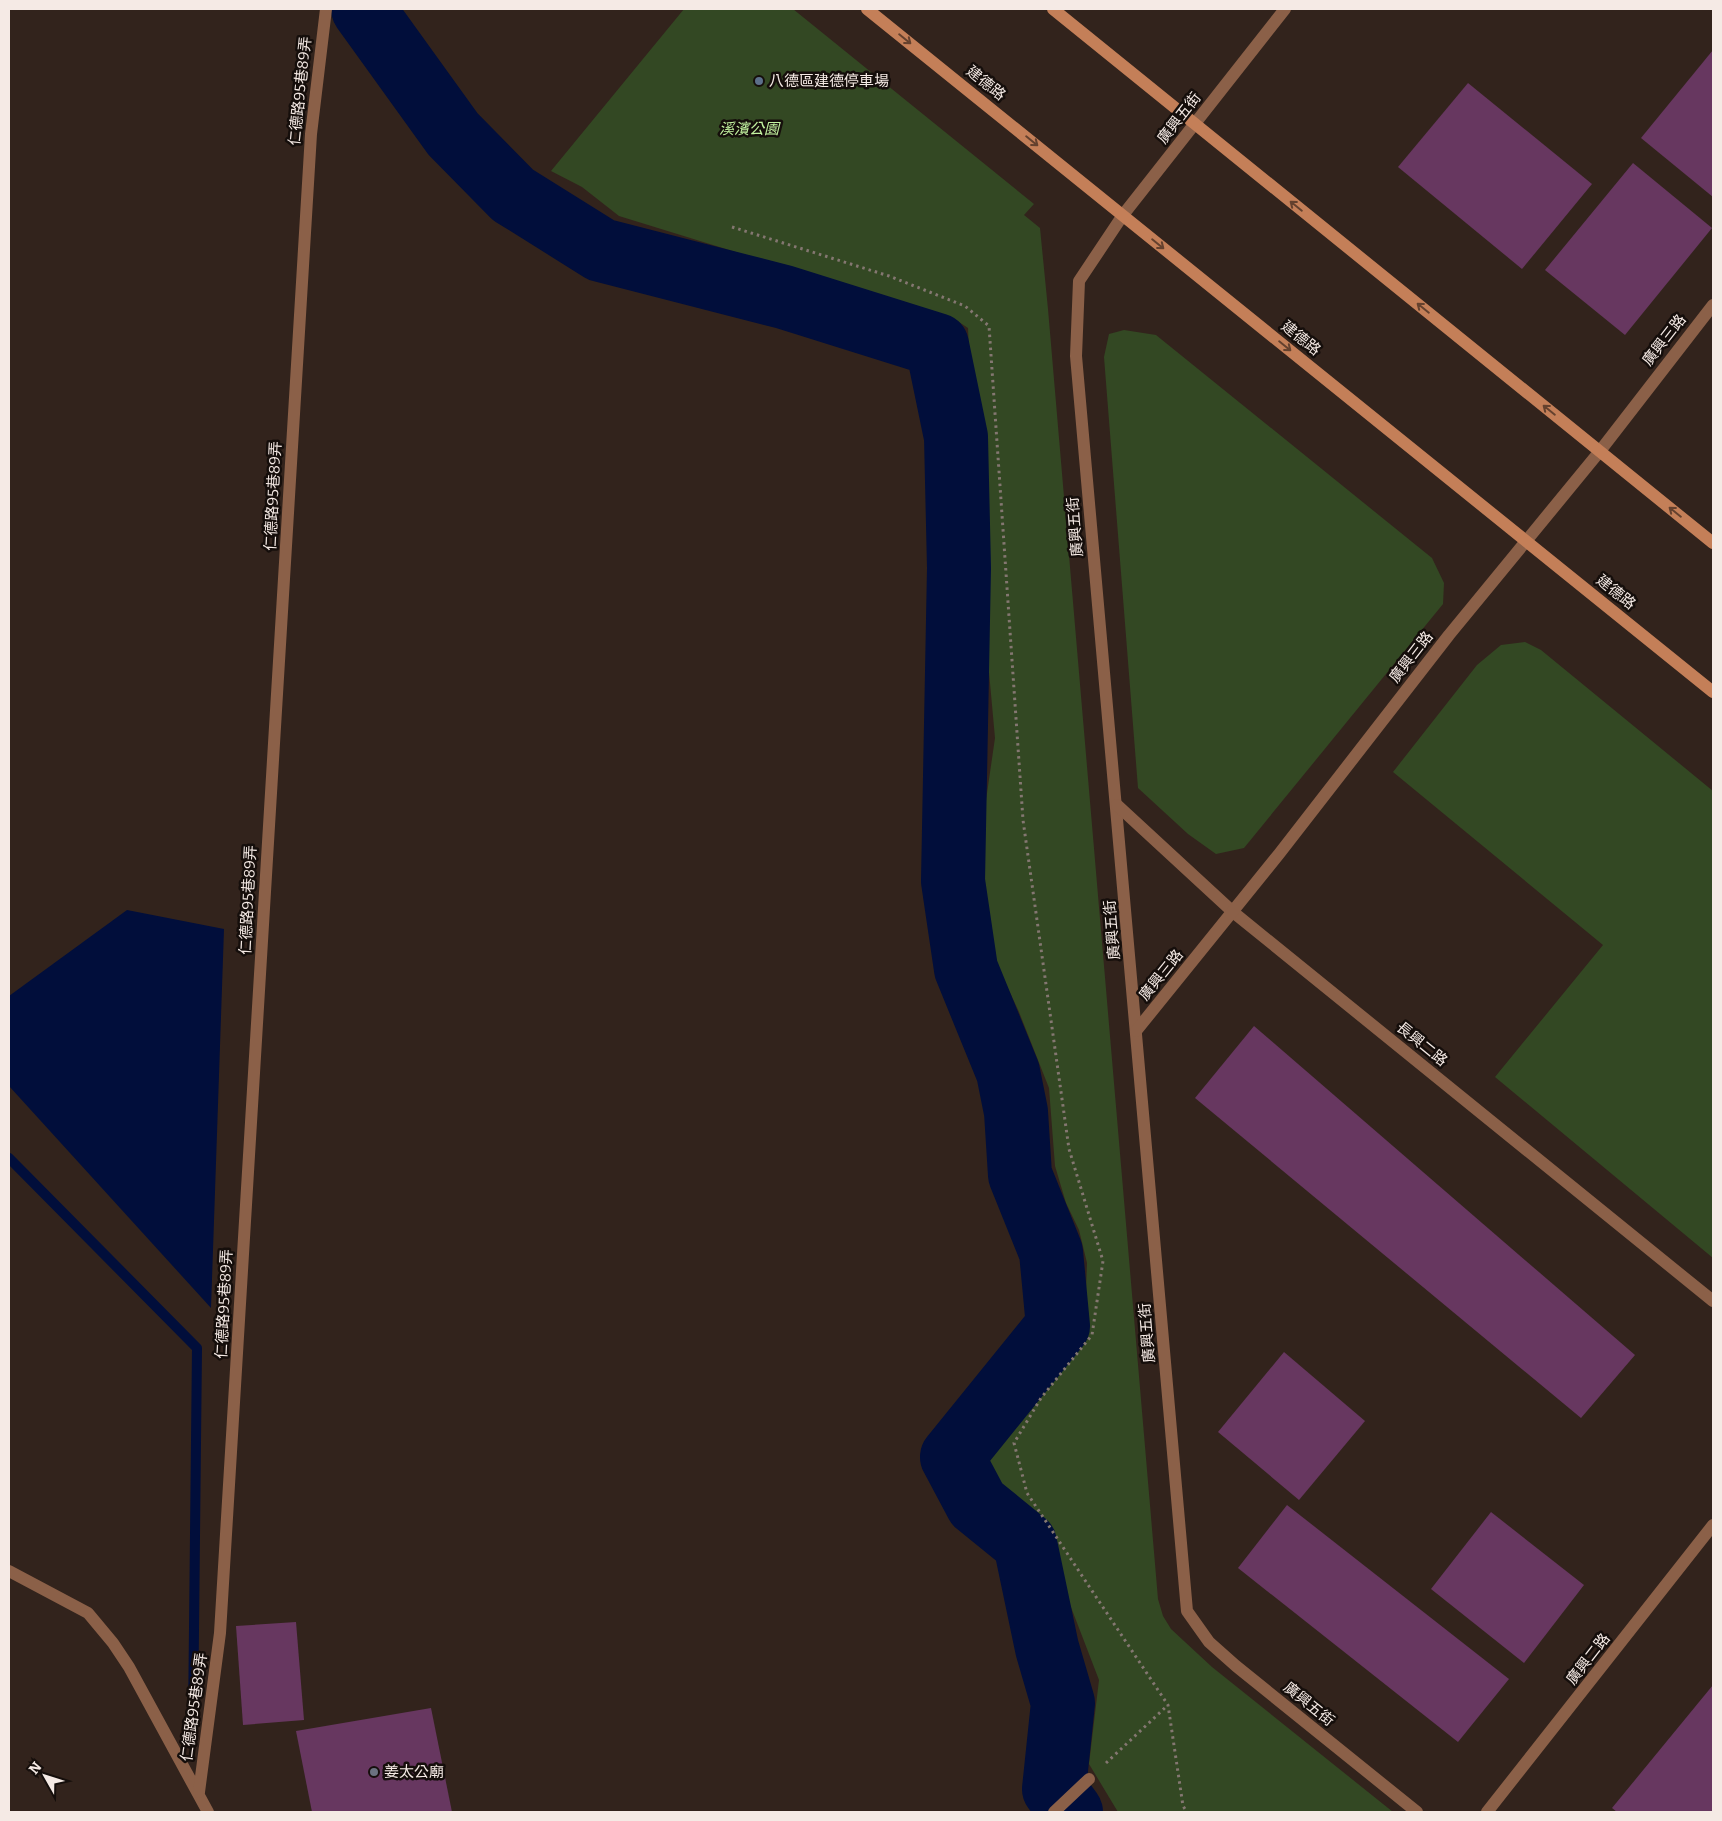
<svg xmlns="http://www.w3.org/2000/svg" width="1722" height="1821" font-family="Bitter,'Noto Sans TC',serif">
	<style>
		.green { fill: #334823 }
		.water { fill: #010e3b }
		.lines { fill: none; stroke-linecap: round; stroke-linejoin: round }
		.stream { stroke: #010e3b; stroke-width: 10 }
		.river { stroke: #010e3b; stroke-width: 64 }
		.building { fill: #673760 }
		.path { stroke: #847771; stroke-width: 3; stroke-dasharray: 2.5 4; stroke-linecap: butt }
		.lane { stroke: #8b6048; stroke-width: 12 }
		.street { stroke: #8b6048; stroke-width: 12 }
		.secondary { stroke: #c47f58; stroke-width: 12 }
		.oneway { stroke: #64412e }
		.service-dot { fill: #5c6f8a; stroke: #150e0b; stroke-width: 2 }
		.worship-dot { fill: #6b7280; stroke: #150e0b; stroke-width: 2 }
		.labels { text-anchor: middle; stroke-width: 5; stroke-linejoin: round; paint-order: stroke }
		.poi-label { font-size: 15px; fill: #f5eae5; stroke: #150e0b; text-anchor: start }
		.street-label { font-size: 15px; fill: #f5eae5; stroke: #150e0b }
		.park-label { font-size: 15px; font-style: italic; fill: #c3f3a0; stroke: #150e0b }
	</style>
	<rect width="100%" height="100%" fill="#32231c"/>
	<!-- green -->
	<g class="green">
		<path d="M684,9h109l241,195 -10,11 16,13 8,81 110,1290 5,17 8,13 41,38 181,145h-275l-29,-48 10,-84 -50,-130c-8,-13 -17,-27 -29,-37 -16,-14 -40,-23 -50,-43l6,-17 23,-31 60,-73 15,-27 12,-31 1,-28 -8,-33 -13,-27 -11,-37 -6,-78 -30,-76 -35,-75 -8,-40 1,-35 18,-124 -8,-88 -27,-132 6,-30 8,-18 -6,-142 -12,-8 -337,-104 -37,-29 -31,-16z"/>
		<polygon points="1124,330 1156,335 1432,558 1444,583 1443,604 1244,848 1216,854 1188,834 1138,788 1104,357 1109,334"/>
		<polygon points="1525,642 1541,650 1713,791 1713,1258 1495,1077 1603,945 1393,772 1477,665 1501,645"/>
	</g>
	<!-- water -->
	<polygon class="water" points="127,910 224,929 211,1308 9,1086 9,996"/>
	<g class="lines">
		<!-- stream -->
		<polyline class="stream" points="9,1158 197,1348 193,1722"/>
		<!-- river -->
		<polyline class="river" points="363,9 453,134 513,195 601,250 784,297 937,345 956,437 959,568 953,881 966,969 1008,1072 1016,1112 1020,1175 1051,1252 1058,1326 952,1457 977,1504 1025,1543 1047,1648 1063,1703 1054,1789 1071,1812"/>
	</g>
	<!-- building -->
	<g class="building">
		<polygon points="1713,50 1713,197 1641,138"/>
		<polygon points="1468,83 1592,184 1522,269 1398,167"/>
		<polygon points="1633,163 1712,228 1625,335 1545,270"/>
		<polygon points="1254,1026 1635,1355 1581,1418 1195,1098"/>
		<polygon points="1284,1352 1365,1421 1299,1500 1218,1432"/>
		<polygon points="1287,1505 1509,1679 1458,1742 1238,1568"/>
		<polygon points="1491,1512 1584,1585 1524,1663 1431,1589"/>
		<polygon points="296,1622 304,1720 243,1725 236,1626"/>
		<polygon points="1713,1685 1713,1812 1617,1812 1612,1808"/>
		<polygon points="431,1708 452,1812 312,1812 296,1731"/>
	</g>
	<g class="lines">
		<!-- path -->
		<g class="path">
			<polyline points="732,227 889,276 965,306 989,326 1023,820 1069,1149 1103,1261 1092,1335 1041,1398 1014,1443 1027,1493 1168,1705 1183,1806 1187,1812"/>
			<polyline points="1106,1763 1168,1705"/>
		</g>
		<!-- lane -->
		<g class="lane">
			<polyline points="9,1571 88,1613 113,1643 129,1667 208,1812"/>
			<polyline points="199,1792 220,1633 311,134 326,9"/>
		</g>
		<!-- street -->
		<g class="street">
			<polyline points="1285,9 1123,215 1079,281 1076,356 1187,1611 1209,1642 1236,1666 1417,1812"/>
			<polyline points="1117,805 1233,912 1713,1301"/>
			<polyline points="1136,1031 1279,854 1449,635 1600,451 1713,305"/>
			<polyline points="1054,1812 1089,1779"/>
			<polyline points="1487,1812 1713,1525"/>
		</g>
		<!-- secondary -->
		<g class="secondary">
			<polyline points="867,9 1713,692"/>
			<polyline points="1053,9 1713,543"/>
		</g>
	</g>
	<!-- one-way arrows -->
	<defs><path id="oneway-shaft" d="M-6 0H5M1.5-3L5.5 0L1.5 3" fill="none" stroke-width="1.6" stroke-linecap="round" stroke-linejoin="round" transform="scale(1.25)"/></defs>
	<g class="oneway">
		<use href="#oneway-shaft" transform="translate(905 39) rotate(39)"/>
		<use href="#oneway-shaft" transform="translate(1032 141) rotate(39)"/>
		<use href="#oneway-shaft" transform="translate(1296 206) rotate(-141)"/>
		<use href="#oneway-shaft" transform="translate(1158 244) rotate(39)"/>
		<use href="#oneway-shaft" transform="translate(1423 308) rotate(-141)"/>
		<use href="#oneway-shaft" transform="translate(1285 346) rotate(39)"/>
		<use href="#oneway-shaft" transform="translate(1549 410) rotate(-141)"/>
		<use href="#oneway-shaft" transform="translate(1675 512) rotate(-141)"/>
	</g>
	<!-- markers -->
	<circle class="service-dot" cx="759" cy="81" r="5"/>
	<circle class="worship-dot" cx="374" cy="1772" r="5"/>
	<g class="labels">
		<!-- poi labels -->
		<g class="poi-label">
			<text x="769" y="86">八德區建德停車場</text>
			<text x="384" y="1777">姜太公廟</text>
		</g>
		<!-- street labels -->
		<g class="street-label">
			<text transform="translate(986 83) rotate(39)" y="5">建德路</text>
			<text transform="translate(300 91) rotate(-84)" y="5">仁德路95巷89弄</text>
			<text transform="translate(1179 118) rotate(-52)" y="5">廣興五街</text>
			<text transform="translate(1301 338) rotate(39)" y="5">建德路</text>
			<text transform="translate(1664 340) rotate(-52)" y="5">廣興三路</text>
			<text transform="translate(273 496) rotate(-87)" y="5">仁德路95巷89弄</text>
			<text transform="translate(1075 527) rotate(-95)" y="5">廣興五街</text>
			<text transform="translate(1616 592) rotate(39)" y="5">建德路</text>
			<text transform="translate(1411 657) rotate(-52)" y="5">廣興三路</text>
			<text transform="translate(248 900) rotate(-87)" y="5">仁德路95巷89弄</text>
			<text transform="translate(1112 930) rotate(-95)" y="5">廣興五街</text>
			<text transform="translate(1161 975) rotate(-51)" y="5">廣興三路</text>
			<text transform="translate(1422 1044) rotate(39)" y="5">長興二路</text>
			<text transform="translate(224 1304) rotate(-87)" y="5">仁德路95巷89弄</text>
			<text transform="translate(1147 1333) rotate(-95)" y="5">廣興五街</text>
			<text transform="translate(1588 1659) rotate(-52)" y="5">廣興二路</text>
			<text transform="translate(1309 1704) rotate(39)" y="5">廣興五街</text>
			<text transform="translate(194 1707) rotate(-82)" y="5">仁德路95巷89弄</text>
		</g>
		<!-- park labels -->
		<g class="park-label">
			<text x="749" y="134">溪濱公園</text>
		</g>
	</g>
	<!-- border -->
	<rect width="1722" height="1821" fill="none" stroke="#f5eae5" stroke-width="20"/>
	<!-- north arrow -->
	<g transform="translate(45 1776) rotate(309)" stroke="#150e0b" stroke-width="4" paint-order="stroke">
	<path d="M0-4L9 19L0 12L-9 19Z" fill="#f5eae5"/>
	<text y="-8" font-size="14" font-weight="bold" text-anchor="middle" fill="#f5eae5">N</text>
	</g>
</svg>
